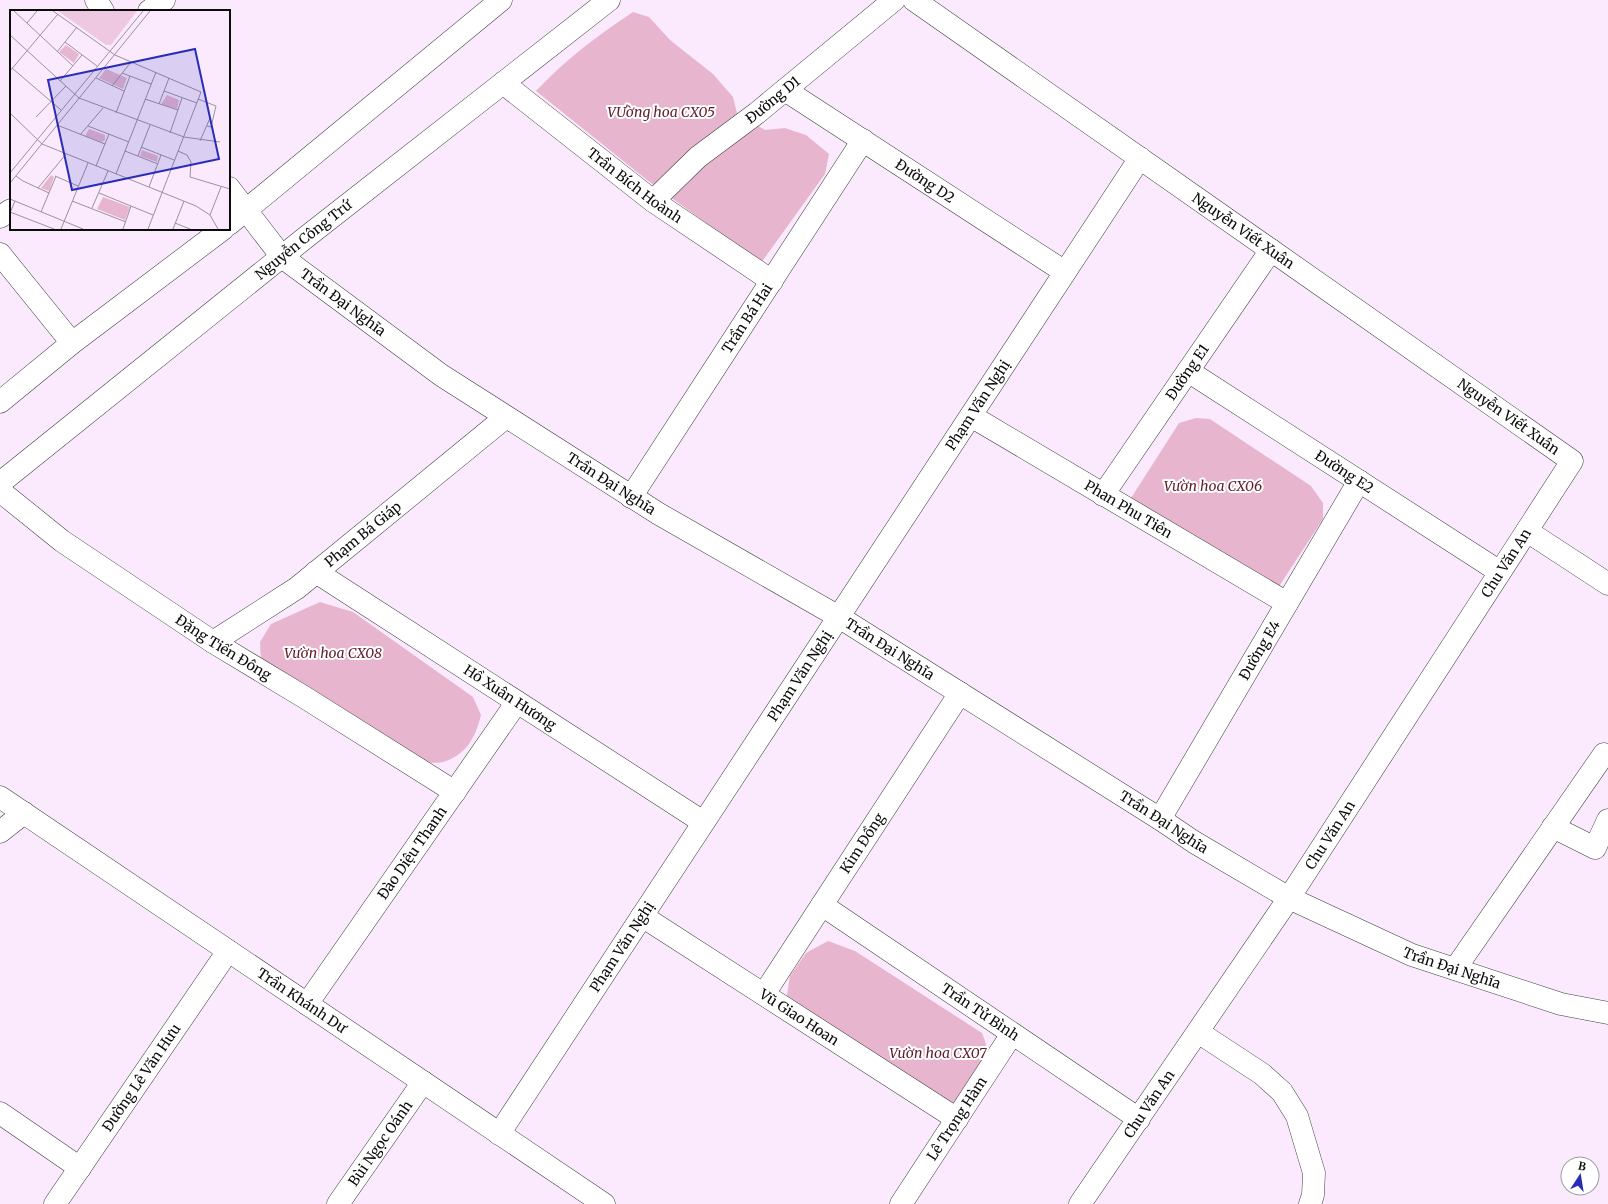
<svg xmlns="http://www.w3.org/2000/svg" width="1608" height="1204" font-family="Merriweather,serif">
	<style>
		.green { fill: #e7b6ce }
		.lines { fill: none; stroke-linecap: round; stroke-linejoin: round }
		.minor-casing { stroke: #3e3e3e; stroke-width: 23 }
		.tertiary-casing { stroke: #3e3e3e; stroke-width: 23 }
		.minor { stroke: #fff; stroke-width: 22 }
		.tertiary { stroke: #fff; stroke-width: 22 }
		.labels { text-anchor: middle; stroke-width: 4; stroke-linejoin: round; paint-order: stroke }
		.street-label { font-size: 14px; fill: #0b0b0b; stroke: #fff }
		.park-label { font-size: 14px; font-style: italic; fill: #601e2a; stroke: #fff }
		.inset-road { fill: none; stroke: #9b919d; stroke-width: 1 }
		.view { fill: #292cb6; fill-opacity: 0.15; stroke: #292cb6; stroke-width: 2 }
		.inset-edge { fill: none; stroke: #0b0b0b; stroke-width: 2 }
	</style>
	<rect width="100%" height="100%" fill="#fbeafe"/>
	<!-- green -->
	<g class="green">
		<path d="M633,12l16,5 21,23 43,34 20,23 4,16 28,17 20,-2 21,7 23,19 -4,20 -64,89 -114,-83 -111,-89c29,-31 62,-56 97,-79z"/>
		<polygon points="1196,418 1210,419 1311,486 1323,503 1323,519 1276,591 1131,498 1179,423"/>
		<path d="M320,602l33,10 120,85 8,18c-5,20 -13,38 -35,46 -7,3 -18,1 -25,2l-160,-102 -1,-19 11,-18z"/>
		<polygon points="828,941 855,951 982,1033 986,1044 984,1060 956,1102 942,1104 786,1001 790,976 806,953"/>
	</g>
	<g class="lines">
		<!-- minor casing -->
		<g class="minor-casing">
			<g id="minor">
				<polyline points="96,0 103,11"/>
				<polyline points="149,11 164,0"/>
				<path id="s1" d="M503,83l150,118 119,80"/>
				<path id="s2" d="M785,90l280,182"/>
				<path id="s3" d="M229,188l53,69 159,118 218,139 180,103 321,202 34,23 95,56 123,57 149,49 47,9"/>
				<path id="s4" d="M653,201l45,-44 59,-44 137,-113"/>
				<polyline points="0,217 11,210"/>
				<polyline points="0,254 72,343"/>
				<path id="s5" d="M1188,371l312,201"/>
				<path id="s6" d="M971,416l316,187"/>
				<path id="s7" d="M0,491l62,50 151,101 91,55 151,95"/>
				<path id="s8" d="M1103,495l168,-245"/>
				<path id="s9" d="M631,497l232,-357"/>
				<polyline points="1527,531 1608,584"/>
				<path id="s10" d="M316,572l387,250"/>
				<path id="s11" d="M213,642l84,-54 209,-171"/>
				<path id="s12" d="M0,797l604,407"/>
				<path id="s13" d="M1160,819l199,-338"/>
				<polyline points="1553,827 1595,848 1608,820"/>
				<polyline points="0,832 24,813"/>
				<path id="s14" d="M822,905l317,214"/>
				<path id="s15" d="M642,916l315,203"/>
				<polyline points="1455,969 1604,754"/>
				<path id="s16" d="M764,994l196,-301"/>
				<path id="s17" d="M307,1004l210,-302"/>
				<polyline points="1198,1032 1262,1074 1282,1092 1297,1116 1314,1173 1313,1195 1310,1204"/>
				<polyline points="0,1113 80,1168"/>
				<path id="s18" d="M499,1134l641,-976"/>
				<path id="s19" d="M55,1204l173,-253"/>
				<path id="s20" d="M338,1204l85,-122"/>
				<path id="s21" d="M901,1204l111,-170"/>
			</g>
		</g>
		<!-- tertiary casing -->
		<g class="tertiary-casing">
			<g id="tertiary">
				<path id="s22" d="M914,0l658,461 -283,437 -209,306"/>
				<polyline points="229,224 501,0"/>
				<polyline points="0,402 72,343 223,229"/>
				<path id="s23" d="M0,483l305,-245 304,-238"/>
			</g>
		</g>
		<!-- minor -->
		<use href="#minor" class="minor"/>
		<!-- tertiary -->
		<use href="#tertiary" class="tertiary"/>
	</g>
	<g class="labels">
		<!-- street labels -->
		<g class="street-label">
			<text dy="5" stroke="none"><textPath href="#s4" startOffset="157">Đường D1</textPath></text>
			<text dy="5" stroke="none"><textPath href="#s2" startOffset="167">Đường D2</textPath></text>
			<text dy="5" stroke="none"><textPath href="#s1" startOffset="167">Trần Bích Hoành</textPath></text>
			<text dy="5" stroke="none"><textPath href="#s22" startOffset="402">Nguyễn Viết Xuân</textPath></text>
			<text dy="5" stroke="none"><textPath href="#s23" startOffset="389">Nguyễn Công Trứ</textPath></text>
			<text dy="5" stroke="none"><textPath href="#s3" startOffset="163">Trần Đại Nghĩa</textPath></text>
			<text dy="5" stroke="none"><textPath href="#s9" startOffset="213">Trần Bá Hai</textPath></text>
			<text dy="5" stroke="none"><textPath href="#s8" startOffset="149">Đường E1</textPath></text>
			<text dy="5" stroke="none"><textPath href="#s18" startOffset="872">Phạm Văn Nghị</textPath></text>
			<text dy="5" stroke="none"><textPath href="#s22" startOffset="726">Nguyễn Viết Xuân</textPath></text>
			<text dy="5" stroke="none"><textPath href="#s5" startOffset="186">Đường E2</textPath></text>
			<text dy="5" stroke="none"><textPath href="#s3" startOffset="487">Trần Đại Nghĩa</textPath></text>
			<text dy="5" stroke="none"><textPath href="#s6" startOffset="183">Phan Phu Tiên</textPath></text>
			<text dy="5" stroke="none"><textPath href="#s11" startOffset="185">Phạm Bá Giáp</textPath></text>
			<text transform="translate(1506 563) rotate(-57)" y="5">Chu Văn An</text>
			<text dy="5" stroke="none"><textPath href="#s7" startOffset="273">Đặng Tiến Đông</textPath></text>
			<text dy="5" stroke="none"><textPath href="#s3" startOffset="811">Trần Đại Nghĩa</textPath></text>
			<text dy="5" stroke="none"><textPath href="#s13" startOffset="196">Đường E4</textPath></text>
			<text dy="5" stroke="none"><textPath href="#s18" startOffset="548">Phạm Văn Nghị</textPath></text>
			<text dy="5" stroke="none"><textPath href="#s10" startOffset="231">Hồ Xuân Hương</textPath></text>
			<text dy="5" stroke="none"><textPath href="#s3" startOffset="1135">Trần Đại Nghĩa</textPath></text>
			<text transform="translate(1330 835) rotate(-57)" y="5">Chu Văn An</text>
			<text dy="5" stroke="none"><textPath href="#s16" startOffset="180">Kim Đồng</textPath></text>
			<text dy="5" stroke="none"><textPath href="#s17" startOffset="184">Đào Diệu Thanh</textPath></text>
			<text dy="5" stroke="none"><textPath href="#s18" startOffset="224">Phạm Văn Nghị</textPath></text>
			<text dy="5" stroke="none"><textPath href="#s3" startOffset="1459">Trần Đại Nghĩa</textPath></text>
			<text dy="5" stroke="none"><textPath href="#s12" startOffset="364">Trần Khánh Dư</textPath></text>
			<text dy="5" stroke="none"><textPath href="#s14" startOffset="191">Trần Tử Bình</textPath></text>
			<text dy="5" stroke="none"><textPath href="#s15" startOffset="187">Vũ Giao Hoan</textPath></text>
			<text dy="5" stroke="none"><textPath href="#s19" startOffset="153">Đường Lê Văn Hưu</textPath></text>
			<text transform="translate(1149 1104) rotate(-56)" y="5">Chu Văn An</text>
			<text dy="5" stroke="none"><textPath href="#s21" startOffset="102">Lê Trọng Hàm</textPath></text>
			<text dy="5" stroke="none"><textPath href="#s20" startOffset="74">Bùi Ngọc Oánh</textPath></text>
		</g>
		<!-- park labels -->
		<g class="park-label">
			<text x="661" y="117">VƯờng hoa CX05</text>
			<text x="1213" y="491">Vườn hoa CX06</text>
			<text x="333" y="658">Vườn hoa CX08</text>
			<text x="938" y="1058">Vườn hoa CX07</text>
		</g>
	</g>
	<!-- overview -->
	<g transform="translate(10 10)">
		<rect width="220" height="220" fill="#fbeafe"/>
		<path d="M56,35l13,9 -5,9 -15,-11zM96,59l21,9 -4,11 -24,-11zM157,85l12,5 -2,9 -16,-5zM79,119l16,6v5l-3,2 -17,-6zM132,140l16,6 -1,6 -17,-6zM41,165l3,2 -5,14 -8,-3zM93,187l27,10 -5,13 -28,-11z" fill="#e7b6ce"/>
		<path d="M48,1h79l-26,34h-5z" fill="#eec7e0"/>
		<path class="inset-road" d="M4,1l59,55M43,1l62,44 86,37 -53,137M17,13l10,-12M0,25l69,63 105,39 36,5M55,32l32,24M47,42l20,-25M2,58l49,42M0,61l48,-57M112,63l29,11M86,68l28,13M50,71l22,-26M102,76l19,-24M154,81l33,12M135,89l33,11M188,89l18,7 -5,21 -4,-1M149,94l10,-26M0,103l32,31 154,62 14,9 8,14M106,103l14,-37M26,107l30,-31M47,115l48,19M78,116l41,16M160,123l12,-35M70,125l23,-27M190,131l10,-23M131,137l33,13M115,141l33,13M168,141l9,4 4,7 -1,15 40,12M128,146l12,-31M86,156l13,-32M0,163l133,-162M106,164l40,-102M6,166l7,5 26,12M45,166l23,10M0,173l140,-172M139,177l12,-32M28,178l28,-34M89,183l54,22M0,189l73,30M62,191l54,21M82,198l16,-37M0,202l44,17M31,202l15,-36M0,203l5,-12M200,205l11,-28M165,213l15,6M51,219l27,-66M113,219l8,-23M163,219l11,-28"/>
		<path class="view" d="M185,39l24,110 -147,31 -24,-110z"/>
		<rect width="220" height="220" class="inset-edge"/>
	</g>
	<!-- north arrow -->
	<g transform="translate(1580 1176) rotate(12)"><circle r="19" fill="#ffffff" stroke="#9d9d9d"/>
	<path d="M0-3L7 15L0 10L-7 15Z" fill="#292cb6"/>
	<text y="-6" font-size="11" font-weight="bold" text-anchor="middle" fill="#0b0b0b">B</text>
	</g>
</svg>
